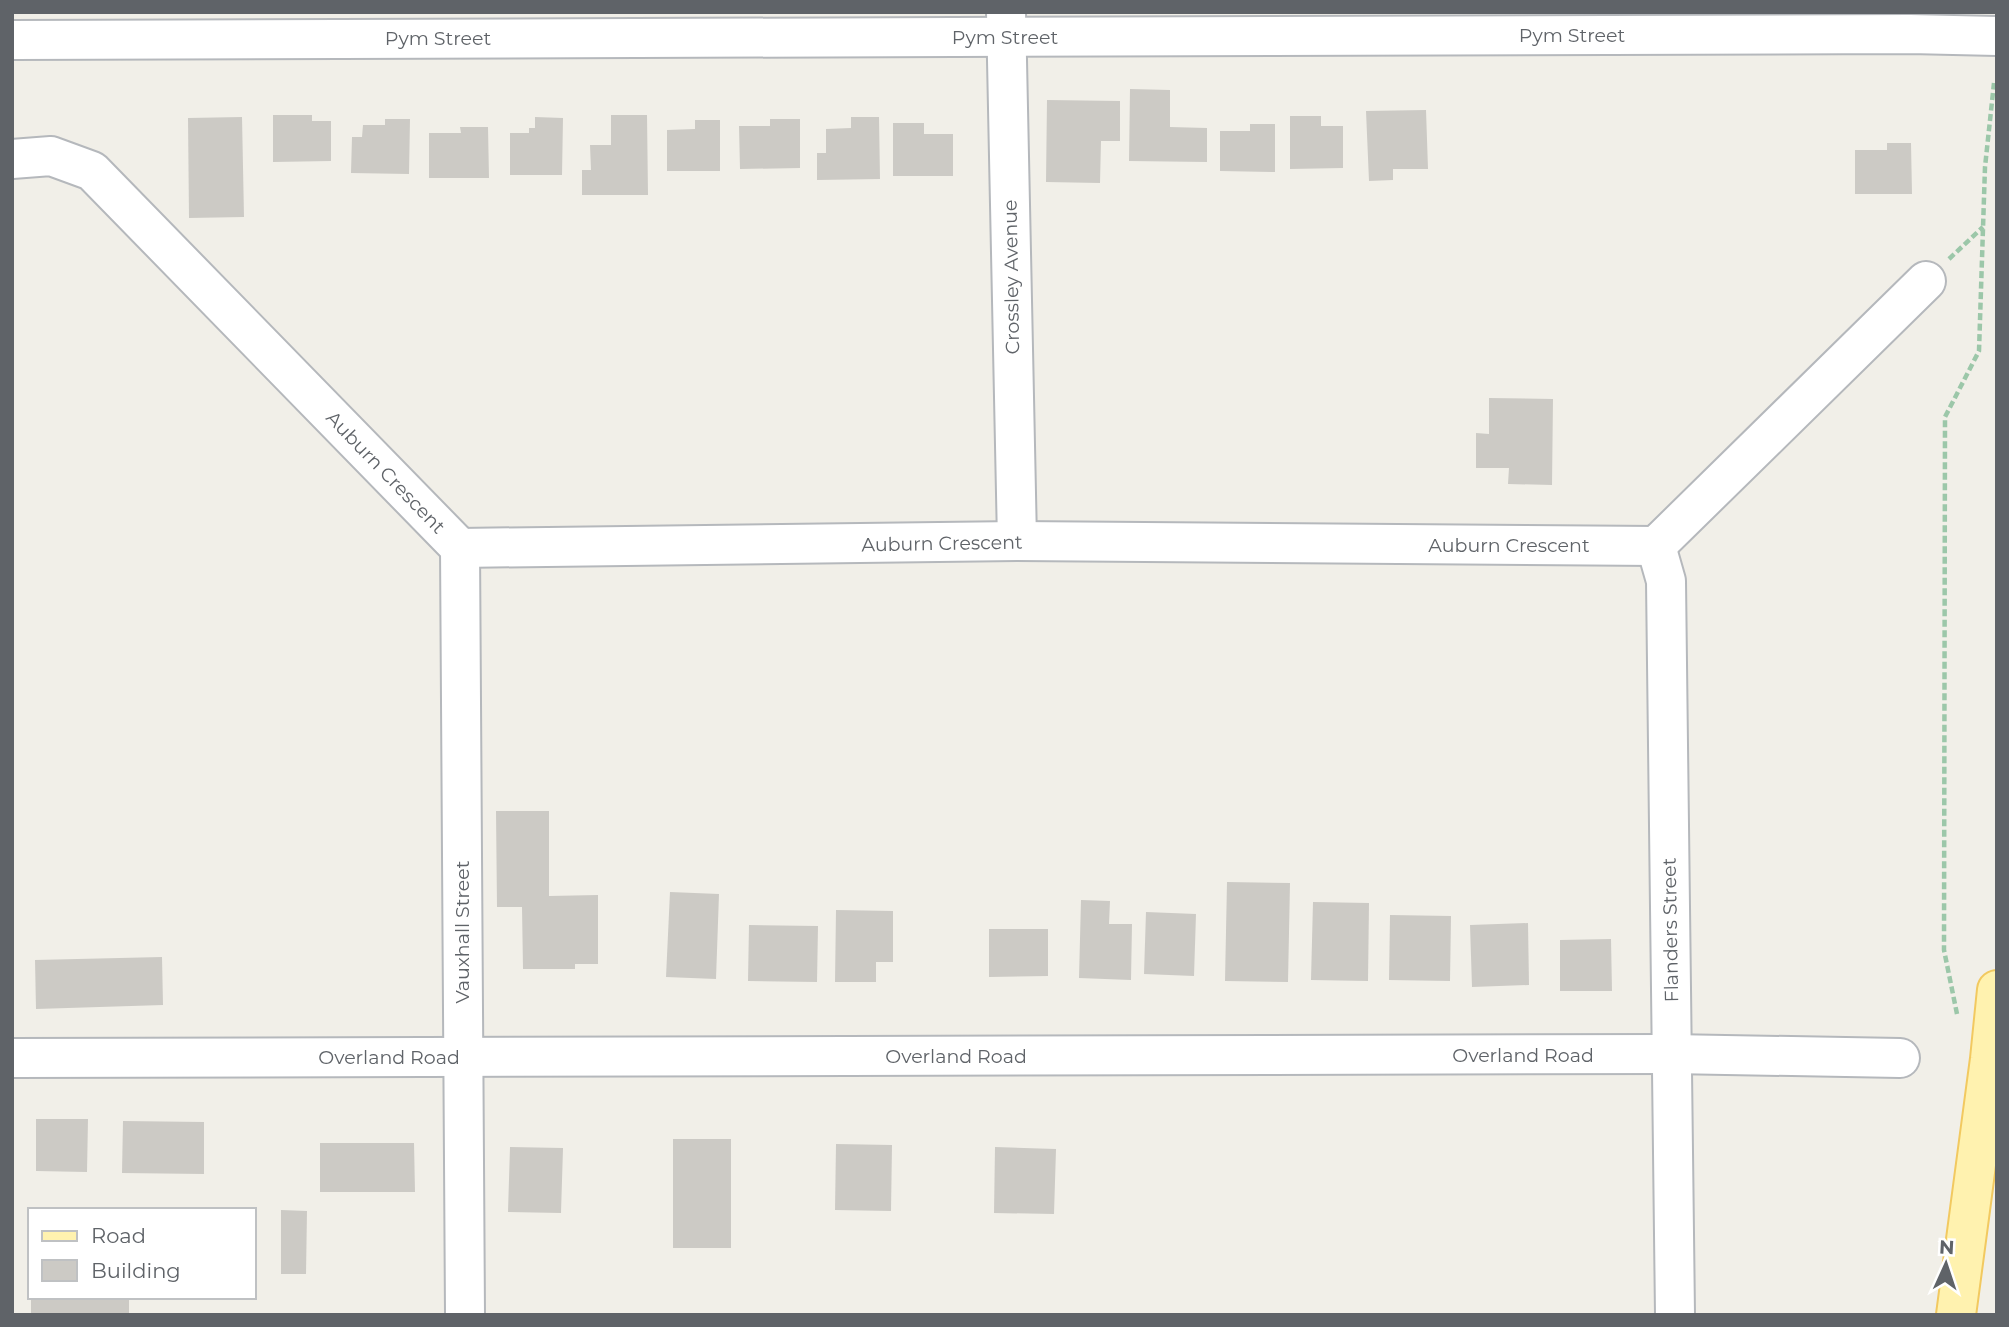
<svg xmlns="http://www.w3.org/2000/svg" width="2009" height="1327" font-family="Montserrat,sans-serif">
	<style>
		.building { fill: #cccac5 }
		.lines { fill: none; stroke-linecap: round; stroke-linejoin: round }
		.minor-casing { stroke: #b5b8bc; stroke-width: 42 }
		.major-casing { stroke: #f2c960; stroke-width: 42 }
		.path { stroke: #9cc7a9; stroke-width: 4.5; stroke-dasharray: 7 3.5; stroke-linecap: butt }
		.minor { stroke: #fff; stroke-width: 38 }
		.major { stroke: #fff2af; stroke-width: 38 }
		.labels { text-anchor: middle; stroke-width: 7; stroke-linejoin: round; paint-order: stroke }
		.street-label { font-size: 19px; fill: #5f6368; stroke: #fff }
	</style>
	<rect width="100%" height="100%" fill="#f1efe8"/>
	<!-- building -->
	<g class="building">
		<polygon points="1130,89 1170,90 1170,127 1207,128 1207,162 1129,161"/>
		<polygon points="1047,100 1120,101 1120,141 1101,141 1100,183 1046,182"/>
		<polygon points="1426,110 1428,169 1393,169 1393,180 1369,181 1366,111"/>
		<polygon points="273,115 312,115 312,121 331,121 331,161 273,162"/>
		<polygon points="611,115 647,115 648,195 582,195 582,170 591,170 590,145 611,145"/>
		<polygon points="1290,116 1321,116 1321,126 1343,126 1343,168 1290,169"/>
		<polygon points="242,117 244,217 189,218 188,118"/>
		<polygon points="535,117 563,118 562,175 510,175 510,133 529,133 529,128 535,128"/>
		<polygon points="851,117 879,117 880,179 817,180 817,153 826,153 826,129 851,128"/>
		<polygon points="385,119 410,119 409,174 351,173 352,137 362,137 363,125 385,125"/>
		<polygon points="770,119 800,119 800,168 740,169 739,126 770,126"/>
		<polygon points="695,120 720,120 720,171 667,171 667,130 695,129"/>
		<polygon points="893,123 924,123 924,134 953,134 953,176 893,176"/>
		<polygon points="1250,124 1275,124 1275,172 1220,171 1220,131 1250,131"/>
		<polygon points="460,127 488,127 489,178 429,178 429,133 461,133"/>
		<polygon points="1887,143 1911,143 1912,194 1855,194 1855,150 1887,150"/>
		<polygon points="1489,398 1553,399 1552,485 1508,484 1509,468 1476,468 1476,433 1489,434"/>
		<polygon points="496,811 549,811 549,896 598,895 598,964 575,964 575,969 523,969 522,907 497,907"/>
		<polygon points="1227,882 1290,883 1288,982 1225,981"/>
		<polygon points="670,892 719,894 716,979 666,977"/>
		<polygon points="1081,900 1110,901 1109,924 1132,924 1131,980 1079,978"/>
		<polygon points="1313,902 1369,903 1368,981 1311,980"/>
		<polygon points="836,910 893,911 893,962 876,962 876,982 835,982"/>
		<polygon points="1146,912 1196,914 1194,976 1144,974"/>
		<polygon points="1390,915 1451,916 1450,981 1389,980"/>
		<polygon points="1528,923 1529,985 1472,987 1470,925"/>
		<polygon points="749,925 818,926 817,982 748,981"/>
		<polygon points="989,929 1048,929 1048,976 989,977"/>
		<polygon points="1611,939 1612,991 1560,991 1560,940"/>
		<polygon points="162,957 163,1005 36,1009 35,960"/>
		<polygon points="36,1119 88,1119 87,1172 36,1171"/>
		<polygon points="123,1121 204,1122 204,1174 122,1173"/>
		<rect x="673" y="1139" width="58" height="109"/>
		<polygon points="320,1143 414,1143 415,1192 320,1192"/>
		<polygon points="836,1144 892,1145 891,1211 835,1210"/>
		<polygon points="510,1147 563,1148 561,1213 508,1212"/>
		<polygon points="995,1147 1056,1149 1054,1214 994,1213"/>
		<polygon points="281,1210 307,1211 306,1274 281,1274"/>
		<rect x="31" y="1297" width="98" height="18"/>
	</g>
	<g class="lines">
		<!-- minor casing -->
		<g class="minor-casing">
			<g id="minor">
				<polyline points="1006,12 1017,541"/>
				<polyline points="12,40 1910,34 1997,36"/>
				<polyline points="12,159 51,156 92,171 460,548 1017,541 1656,546 1926,281"/>
				<polyline points="1656,546 1666,581 1675,1315"/>
				<polyline points="460,548 465,1315"/>
				<polyline points="12,1058 1671,1054 1900,1058"/>
			</g>
		</g>
		<!-- major casing -->
		<g class="major-casing">
			<polyline id="major" points="1956,1315 1990,1059 1997,990"/>
		</g>
		<!-- path -->
		<g class="path">
			<polyline points="1949,259 1983,227"/>
			<polyline points="1957,1014 1944,950 1945,417 1979,351 1985,167 1994,83"/>
		</g>
		<!-- minor -->
		<use href="#minor" class="minor"/>
		<!-- major -->
		<use href="#major" class="major"/>
	</g>
	<g class="labels">
		<!-- street labels -->
		<g class="street-label">
			<text x="1572" y="42">Pym Street</text>
			<text x="1005" y="44">Pym Street</text>
			<text x="438" y="45">Pym Street</text>
			<text transform="translate(1011 277) rotate(-91)" y="7">Crossley Avenue</text>
			<text transform="translate(386 472) rotate(46)" y="7">Auburn Crescent</text>
			<text transform="translate(942 543) rotate(-1)" y="7">Auburn Crescent</text>
			<text x="1509" y="552">Auburn Crescent</text>
			<text transform="translate(1670 930) rotate(-91)" y="7">Flanders Street</text>
			<text transform="translate(462 932) rotate(-90)" y="7">Vauxhall Street</text>
			<text x="1523" y="1062">Overland Road</text>
			<text x="956" y="1063">Overland Road</text>
			<text x="389" y="1064">Overland Road</text>
		</g>
	</g>
	<!-- border -->
	<rect width="2009" height="1327" fill="none" stroke="#5f6368" stroke-width="28"/>
	<!-- legend -->
	<rect x="28" y="1208" width="228" height="91" fill="#ffffff" stroke="#bfc1c3" stroke-width="2"/>
	<rect x="42" y="1231" width="35" height="10" fill="#fff2af" stroke="#bfc1c3" stroke-width="2"/>
	<text x="91" y="1243" font-size="21" fill="#5f6368">Road</text>
	<rect x="42" y="1260" width="35" height="21" fill="#cccac5" stroke="#bfc1c3" stroke-width="2"/>
	<text x="91" y="1278" font-size="21" fill="#5f6368">Building</text>
	<!-- north arrow -->
	<g transform="translate(1946 1264) rotate(3)" stroke="#ffffff" stroke-width="5" paint-order="stroke">
	<path d="M0-5L12 26L0 18L-12 26Z" fill="#5f6368"/>
	<text y="-10" font-size="19" font-weight="bold" text-anchor="middle" fill="#5f6368">N</text>
	</g>
</svg>
